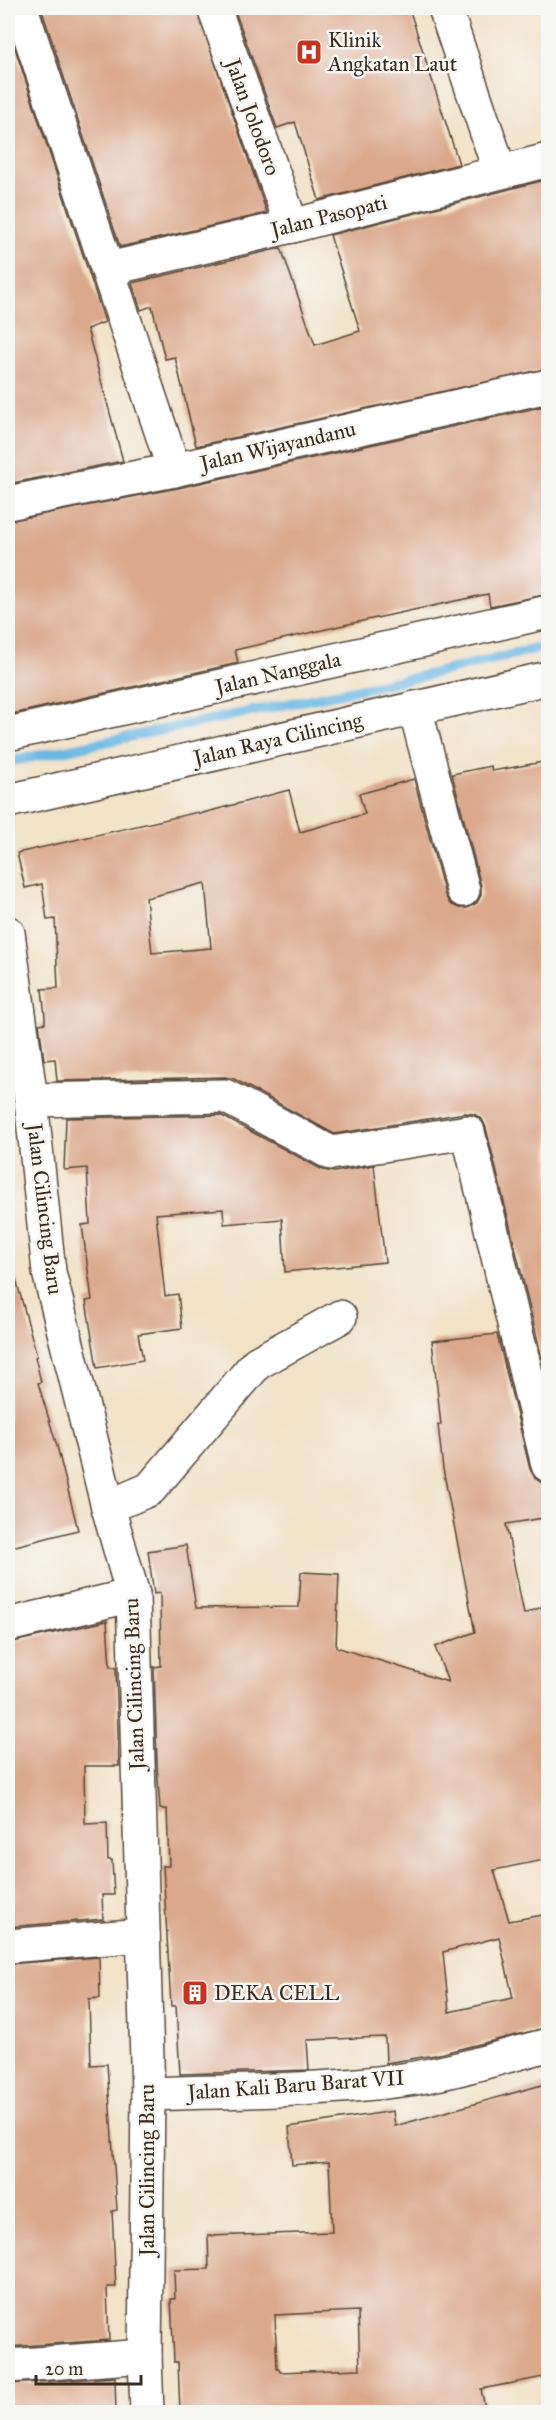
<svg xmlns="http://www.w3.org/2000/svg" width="556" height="2420" font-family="'IM FELL Great Primer',serif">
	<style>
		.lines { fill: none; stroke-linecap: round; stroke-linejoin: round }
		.stream { stroke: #69b8e4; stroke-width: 10 }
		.building { fill: #dba88c; fill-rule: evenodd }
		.minor-casing { stroke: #564638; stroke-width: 36 }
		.minor { stroke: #fff; stroke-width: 33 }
		.labels { text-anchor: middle; stroke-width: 5; stroke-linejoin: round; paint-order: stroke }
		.poi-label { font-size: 21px; fill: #3b2a1e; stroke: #f6f6f2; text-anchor: start }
		.street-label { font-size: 21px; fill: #3b2a1e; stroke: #f6f6f2 }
	</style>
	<rect width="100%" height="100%" fill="#f6f6f2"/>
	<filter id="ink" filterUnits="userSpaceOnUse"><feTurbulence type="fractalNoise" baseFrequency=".0167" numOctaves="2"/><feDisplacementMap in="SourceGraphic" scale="12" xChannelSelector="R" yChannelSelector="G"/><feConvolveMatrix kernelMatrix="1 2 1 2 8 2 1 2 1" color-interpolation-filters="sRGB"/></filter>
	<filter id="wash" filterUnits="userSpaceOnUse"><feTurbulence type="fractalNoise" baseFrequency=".008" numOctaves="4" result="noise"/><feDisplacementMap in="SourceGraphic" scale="24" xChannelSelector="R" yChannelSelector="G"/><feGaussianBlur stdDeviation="1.35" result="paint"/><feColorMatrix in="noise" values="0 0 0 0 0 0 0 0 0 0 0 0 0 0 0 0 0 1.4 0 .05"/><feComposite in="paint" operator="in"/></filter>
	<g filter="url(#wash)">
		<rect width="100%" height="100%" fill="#f2e2c8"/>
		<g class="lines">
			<!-- stream -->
			<polyline class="stream" points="8,762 427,675 548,646"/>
		</g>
		<g id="blocks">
			<!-- building -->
			<g class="building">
				<polygon points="41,8 196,8 267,213 120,247"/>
				<polygon points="234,8 409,8 459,164 319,200 295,122 277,128"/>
				<polygon points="8,27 105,322 87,329 123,461 8,484"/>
				<polygon points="549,179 549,368 196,446 175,357 165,359 152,306 141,310 132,283 281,248 315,345 360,331 330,235"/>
				<polygon points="549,405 549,594 490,606 488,594 344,625 235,650 238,663 8,715 8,521 178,488"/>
				<path d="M549,761v626l-63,-259 -4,-9 -8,-5 -9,-1 -131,21 -100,-55 -9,-2 -168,4 -2,-22 -11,1 -5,-36 6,-1v-6l-3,-28 16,-1 -3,-69 -8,1 -5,-36 -17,4 -8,-35 181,-41 1,2 90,-24 11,42 65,-18 -6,-20 55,-15 31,116 5,9 9,4h8l10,-5 4,-8v-9l-29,-112 39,-8 1,5zM205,883l6,65 -59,5 -6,-55z"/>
				<polygon points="220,1115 323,1170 334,1172 374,1165 385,1262 285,1272 282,1219 224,1224 223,1209 156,1214 165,1296 178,1294 182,1328 138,1334 143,1360 97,1368 86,1301 92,1300 82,1225 90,1224 87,1168 64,1170 66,1118"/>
				<polygon points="16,1279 37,1356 35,1357 41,1382 38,1383 57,1446 78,1530 8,1548 8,1280"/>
				<path d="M497,1334l33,135 5,9 7,5h7v34l-43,7 18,90 25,-10v255l-55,11 15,51 40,-7v113l-114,28 -49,8 -1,-26 -78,3 2,30 -129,4 -4,-68h-5l-8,-140h6l-2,-57h-7l-3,-44 -3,-98 7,-1 -1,-73 -6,1 -6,-43 38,-6 10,63 103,-1 2,-35 38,2 -3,73 112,35 -13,-35 40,-15 -32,-163 -5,-44h3l-9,-84zM499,1937l14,61 -64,14 -6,-60z"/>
				<polygon points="107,1621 110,1667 116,1667 119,1766 84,1766 85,1824 107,1823 108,1860 112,1860 114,1895 102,1895 103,1919 8,1927 8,1643"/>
				<polygon points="99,1957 100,1998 89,1999 91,2065 107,2064 117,2210 112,2211 116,2287 107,2287 109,2340 8,2347 8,1964"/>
				<path d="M549,2083v293l-68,13 5,23h-306l-2,-50h-4l-3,-63h4l-1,-29 35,-1 -1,-33 124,-4 -3,-70 -37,3 -3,-38 104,-16 2,15zM358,2311l2,58 -80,3 -1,-3h-2l-2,-54z"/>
				<polygon points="115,2377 116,2412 75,2412 74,2408 8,2410 8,2384"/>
			</g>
		</g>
	</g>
	<g filter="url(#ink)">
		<use href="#blocks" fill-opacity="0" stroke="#564638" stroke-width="1.5"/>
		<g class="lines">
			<!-- minor casing -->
			<g class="minor-casing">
				<g id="minor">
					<polyline points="21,8 174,470"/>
					<polyline points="214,8 292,226"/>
					<polyline points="445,8 500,172"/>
					<polyline points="108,269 292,226 548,160"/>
					<polyline points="8,503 174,470 548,386"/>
					<polyline points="415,708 463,890"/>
					<polyline points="8,734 548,612"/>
					<polyline points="8,801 548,678"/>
					<polyline points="8,933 31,1100 49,1272 108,1507 133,1595 148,2094 145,2356 147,2412"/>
					<polyline points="31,1100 225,1096 331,1153 468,1132 548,1465"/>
					<polyline points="108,1507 150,1489 257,1363 340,1317"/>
					<polyline points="8,1625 133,1595"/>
					<polyline points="8,1946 143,1935"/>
					<path d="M148,2094c84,-3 170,-3 254,-14 50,-7 99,-23 146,-35"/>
					<polyline points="8,2366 145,2356"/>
				</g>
			</g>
			<!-- minor -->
			<use href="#minor" class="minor"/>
		</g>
	</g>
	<!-- icons -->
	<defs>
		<g id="hospital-square" transform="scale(1.35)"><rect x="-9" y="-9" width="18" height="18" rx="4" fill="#c8321e" stroke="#f6f6f2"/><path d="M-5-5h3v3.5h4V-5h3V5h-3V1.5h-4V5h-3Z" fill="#fff"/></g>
		<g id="building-square" transform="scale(1.35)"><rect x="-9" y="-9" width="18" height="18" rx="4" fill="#c8321e" stroke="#f6f6f2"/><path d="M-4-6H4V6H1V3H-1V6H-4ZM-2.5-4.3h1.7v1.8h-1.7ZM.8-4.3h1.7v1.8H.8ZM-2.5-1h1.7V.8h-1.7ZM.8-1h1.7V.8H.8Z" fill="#fff"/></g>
	</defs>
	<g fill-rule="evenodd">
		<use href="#hospital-square" x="309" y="52"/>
		<use href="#building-square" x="195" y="1993"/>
	</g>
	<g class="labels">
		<!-- poi labels -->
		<g class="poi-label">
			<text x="328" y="47">Klinik<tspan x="328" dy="24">Angkatan Laut</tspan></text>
			<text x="214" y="2000">DEKA CELL</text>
		</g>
		<!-- street labels -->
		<g class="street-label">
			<text transform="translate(253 117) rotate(70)" y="7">Jalan Jolodoro</text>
			<text transform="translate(329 216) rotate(-14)" y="7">Jalan Pasopati</text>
			<text transform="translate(278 446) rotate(-13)" y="7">Jalan Wijayandanu</text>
			<text transform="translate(278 673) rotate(-13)" y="7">Jalan Nanggala</text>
			<text transform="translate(278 739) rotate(-13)" y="7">Jalan Raya Cilincing</text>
			<text transform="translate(45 1209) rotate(83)" y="7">Jalan Cilincing Baru</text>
			<text transform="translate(134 1684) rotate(-92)" y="7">Jalan Cilincing Baru</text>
			<text transform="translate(296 2085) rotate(-4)" y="7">Jalan Kali Baru Barat VII</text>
			<text transform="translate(147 2170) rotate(-90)" y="7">Jalan Cilincing Baru</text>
		</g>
	</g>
	<!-- margin -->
	<rect width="556" height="2420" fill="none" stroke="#f6f6f2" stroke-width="30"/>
	<!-- scale -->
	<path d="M36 2375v9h105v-9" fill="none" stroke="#3b2a1e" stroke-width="3"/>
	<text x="45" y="2375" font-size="18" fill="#3b2a1e" stroke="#f6f6f2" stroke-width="4.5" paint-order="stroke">20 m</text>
</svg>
